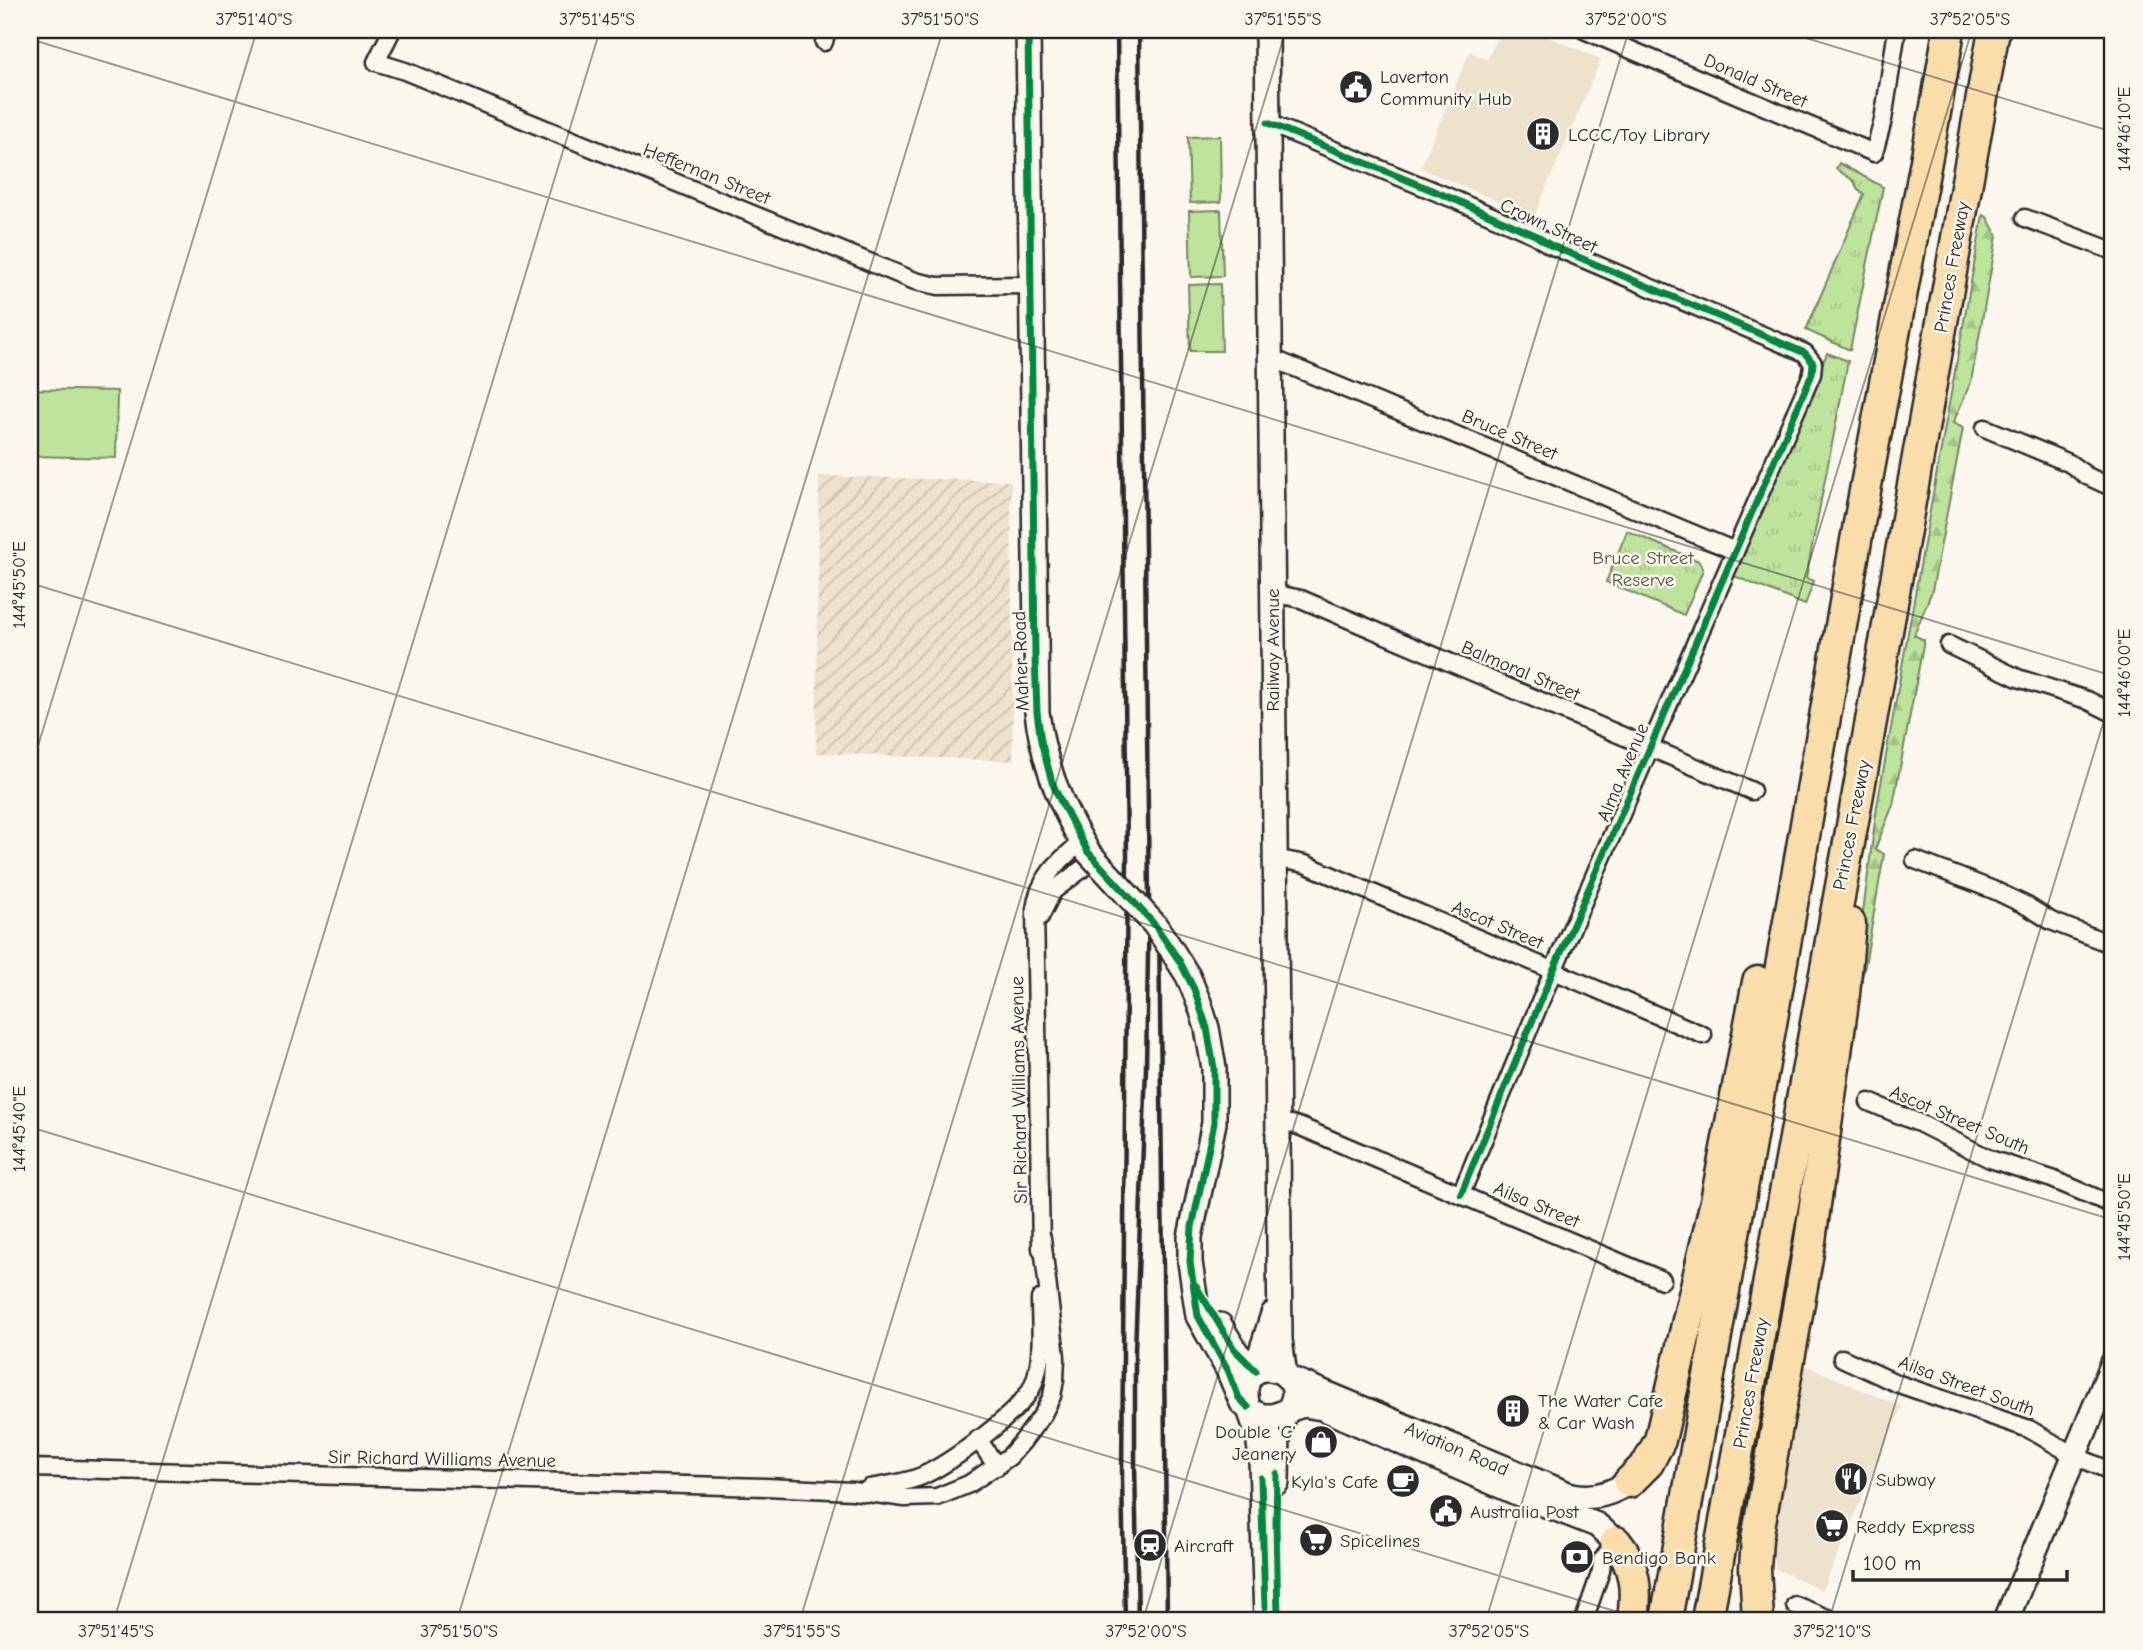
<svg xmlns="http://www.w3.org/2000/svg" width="2143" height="1650" font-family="'Comic Neue',sans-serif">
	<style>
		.built { fill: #ede2cc }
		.industrial { fill: url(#industrial-furrows) }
		.green { fill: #bde39d; stroke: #748764; stroke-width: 2 }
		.forest { fill: url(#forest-firs); stroke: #748764; stroke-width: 2 }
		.park { fill: url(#park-tufts); stroke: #748764; stroke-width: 2 }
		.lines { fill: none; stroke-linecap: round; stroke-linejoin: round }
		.street-casing { stroke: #2b2b2b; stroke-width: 21 }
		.secondary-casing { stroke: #2b2b2b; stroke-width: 28 }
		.highway-casing { stroke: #2b2b2b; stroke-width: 35 }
		.street { stroke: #fbf7ec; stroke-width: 16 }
		.secondary { stroke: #fbf7ec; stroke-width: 23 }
		.highway { stroke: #f9deab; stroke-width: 30 }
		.rail { stroke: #2b2b2b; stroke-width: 4.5 }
		.secondary-bridge-casing { stroke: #2b2b2b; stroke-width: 28; stroke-linecap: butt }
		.secondary-bridge { stroke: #fbf7ec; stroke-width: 23 }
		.cycleway-casing { stroke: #fbf7ec; stroke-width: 11 }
		.cycleway { stroke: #00873e; stroke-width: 7 }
		.ticks { fill: none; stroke: #2b2b2b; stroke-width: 2; stroke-opacity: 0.45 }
		.labels { text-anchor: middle; stroke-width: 5; stroke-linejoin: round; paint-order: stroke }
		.poi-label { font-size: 19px; fill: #2b2b2b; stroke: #fbf7ec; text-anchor: start }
		.street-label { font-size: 19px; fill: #2b2b2b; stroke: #fbf7ec }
		.park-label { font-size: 19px; fill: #505948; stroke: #fbf7ec }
		.neatline { fill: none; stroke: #2b2b2b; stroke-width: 2.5 }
		.ticks-label { font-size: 18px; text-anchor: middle; fill: #2b2b2b }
	</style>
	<defs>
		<pattern id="industrial-furrows" width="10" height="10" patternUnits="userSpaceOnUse" patternTransform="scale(1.75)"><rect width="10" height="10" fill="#ede2cc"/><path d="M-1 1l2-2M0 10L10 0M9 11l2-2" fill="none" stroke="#cbc2af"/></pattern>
		<pattern id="forest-firs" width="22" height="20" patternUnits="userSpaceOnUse" patternTransform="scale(1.75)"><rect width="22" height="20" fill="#bde39d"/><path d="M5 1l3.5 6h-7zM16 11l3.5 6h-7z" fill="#a3c387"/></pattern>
		<pattern id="park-tufts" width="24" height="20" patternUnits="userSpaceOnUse" patternTransform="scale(1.75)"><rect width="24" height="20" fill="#bde39d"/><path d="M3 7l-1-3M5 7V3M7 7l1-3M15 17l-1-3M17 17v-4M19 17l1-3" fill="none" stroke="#a3c387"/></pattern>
	</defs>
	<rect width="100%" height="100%" fill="#fbf7ec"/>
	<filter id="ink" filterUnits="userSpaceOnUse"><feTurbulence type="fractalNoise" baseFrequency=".0143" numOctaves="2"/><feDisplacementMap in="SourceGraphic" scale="14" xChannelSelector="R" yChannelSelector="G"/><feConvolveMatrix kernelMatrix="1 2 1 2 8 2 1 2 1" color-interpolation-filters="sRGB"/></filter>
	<g filter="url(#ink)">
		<!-- built -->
		<g class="built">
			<polygon points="1500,30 1532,30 1601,59 1534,217 1420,168 1470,51 1487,60"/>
			<polygon points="1802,1364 1902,1407 1822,1590 1776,1569 1770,1542"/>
		</g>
		<!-- industrial -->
		<polygon class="industrial" points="819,476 1011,481 1013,761 816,753"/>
		<!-- green -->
		<g class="green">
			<polygon points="1220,136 1221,202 1190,203 1188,137"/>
			<polygon points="1221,210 1223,276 1191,277 1189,211"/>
			<polygon points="1220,284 1222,351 1190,351 1188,285"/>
			<polygon points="30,389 117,391 116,458 30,456"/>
		</g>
		<!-- forest -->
		<polygon class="forest" points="1983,215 1987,217 1997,236 1971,382 1953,423 1963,428 1932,591 1914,635 1924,640 1893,805 1875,849 1884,854 1864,971 1854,995 1857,957 1877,806"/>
		<!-- park -->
		<g class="park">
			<polygon points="1839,163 1883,187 1850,350 1806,330 1864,194 1858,190 1854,181 1836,169"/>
			<polygon points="1827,353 1848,361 1806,578 1814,581 1805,605 1734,576"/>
			<polygon points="1627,531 1699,561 1703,570 1684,615 1606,582"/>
		</g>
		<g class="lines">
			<!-- street casing -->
			<g class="street-casing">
				<g id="street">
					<polyline points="392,30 376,62 405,71 915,281 938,286 1031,285"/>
					<polyline points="1584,30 1874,153 1883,120 1897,30"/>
					<polyline points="824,42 827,30"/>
					<polyline points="1268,123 1451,198 1535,235 1550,245 1805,353 1813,363 1812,374 1553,971 1461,1194"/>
					<polyline points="2025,218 2113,251"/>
					<polyline points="1269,357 1735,551"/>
					<polyline points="1985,428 2069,463 2087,476 2113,488"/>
					<polyline points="1272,593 1301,599 1752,791"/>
					<polyline points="1949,645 2018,678 2087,700 2113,713"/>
					<polyline points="1274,858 1305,864 1703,1035"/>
					<polyline points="1915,860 1996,891 2027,906 2051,921 2113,945"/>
					<polyline points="1040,917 1053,891 1094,860"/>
					<polyline points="1869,1102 1919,1123 1990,1159 2052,1179 2113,1205"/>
					<polyline points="1277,1124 1292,1124 1301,1127 1662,1280"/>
					<path d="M1041,1249l-6,-340c4,-31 23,-48 47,-67"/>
					<polyline points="1842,1358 1896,1383 2029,1429 2075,1456 2113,1472"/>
					<polyline points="978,1439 997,1467"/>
					<polyline points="30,1468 766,1487 853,1491 905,1498 937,1497 969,1484 1009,1457 1023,1441 1043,1414 1052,1396 1055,1380 1056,1357 1042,1238"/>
					<path d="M869,1488c18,-3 36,-5 53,-12 28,-13 99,-63 111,-91 11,-26 7,-58 7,-86"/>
					<polyline points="1795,1605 1832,1620"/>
					<polyline points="1584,1620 1601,1571 1602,1560 1616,1542"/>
				</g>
			</g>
			<!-- secondary casing -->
			<g class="secondary-casing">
				<g id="secondary">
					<path d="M1028,30l9,682c6,51 24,96 51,140"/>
					<polyline points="1267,30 1280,1340 1285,1375"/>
					<path d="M1169,946l19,30 12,29 7,23 7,40v55l-24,114v25l8,54 30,54 14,33 11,9 10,4h10l14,-5c32,-42 -55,-67 -39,-4"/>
					<polyline points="1220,1325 1237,1353 1256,1371"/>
					<polyline points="1260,1369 1261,1352 1273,1314"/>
					<path d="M1287,1377l281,117c22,6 42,1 61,-12"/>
					<polyline points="1249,1409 1258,1435 1261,1460 1266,1620"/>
					<polyline points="1288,1410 1303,1405 1322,1408 1528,1498 1597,1525 1616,1542"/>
					<polyline points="1277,1482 1278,1431 1287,1411"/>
					<polyline points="2006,1620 2113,1363"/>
				</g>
			</g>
			<!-- highway casing -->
			<g class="highway-casing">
				<g id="highway">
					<polyline points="1629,1482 1648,1463 1660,1440 1716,1201 1758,982"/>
					<path d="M1616,1542c20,24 21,48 17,78"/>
					<polyline points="1666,1620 1860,518 1936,107 1949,30"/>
					<polyline points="1707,1620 1863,766 1994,30"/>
					<polyline points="1758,1620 1755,1568 1757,1539 1810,1241 1844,994 1850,924"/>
				</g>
			</g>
			<!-- street -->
			<use href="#street" class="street"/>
			<!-- secondary -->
			<use href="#secondary" class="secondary"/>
			<!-- highway -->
			<use href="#highway" class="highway"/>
			<!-- rail -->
			<g class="rail">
				<polyline points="1117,30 1127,856 1122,1478 1125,1620"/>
				<polyline points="1159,919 1167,1620"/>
				<polyline points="1138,1620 1135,1464 1135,1351 1146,1068 1149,900 1139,30"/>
			</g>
			<!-- secondary-bridge casing -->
			<g class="secondary-bridge-casing">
				<polyline id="secondary-bridge" points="1088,852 1155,925 1169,946"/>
			</g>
			<!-- secondary-bridge -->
			<use href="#secondary-bridge" class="secondary-bridge"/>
			<!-- cycleway casing -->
			<g class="cycleway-casing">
				<g id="cycleway">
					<polyline points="1028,30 1035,657 1037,712 1041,741 1052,782 1060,800 1088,852 1155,925 1180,962 1194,989 1207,1028 1214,1068 1214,1123 1192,1227 1190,1262 1198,1316 1228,1370 1239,1398 1248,1407"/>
					<polyline points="1268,123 1451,198 1535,235 1550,245 1805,353 1813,363 1812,374 1553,971 1461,1194"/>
					<polyline points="1196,1286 1234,1349 1256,1371"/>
					<polyline points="1277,1474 1276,1524 1278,1620"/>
					<polyline points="1261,1478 1265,1607"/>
				</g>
			</g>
			<!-- cycleway -->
			<use href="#cycleway" class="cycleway"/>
		</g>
	</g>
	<!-- ticks -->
	<path class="ticks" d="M1780,30l333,102M30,39l2083,637M30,583l2083,637M30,772l227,-742M30,1127l1614,493M114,1620l486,-1590M457,1620l486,-1590M800,1620l486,-1590M1143,1620l486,-1590M1486,1620l486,-1590M1829,1620l284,-929"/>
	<!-- icons -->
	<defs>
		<g id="civic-disc" transform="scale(1.75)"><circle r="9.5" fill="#2b2b2b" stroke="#fbf7ec"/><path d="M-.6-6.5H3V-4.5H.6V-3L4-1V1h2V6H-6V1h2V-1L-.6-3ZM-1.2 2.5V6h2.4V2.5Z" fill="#fff"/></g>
		<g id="building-disc" transform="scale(1.75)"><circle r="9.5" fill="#2b2b2b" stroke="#fbf7ec"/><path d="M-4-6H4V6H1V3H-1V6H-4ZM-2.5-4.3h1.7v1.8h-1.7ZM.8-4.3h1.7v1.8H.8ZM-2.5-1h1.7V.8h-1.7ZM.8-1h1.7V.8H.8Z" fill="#fff"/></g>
		<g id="shop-disc" transform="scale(1.75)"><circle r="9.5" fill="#2b2b2b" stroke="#fbf7ec"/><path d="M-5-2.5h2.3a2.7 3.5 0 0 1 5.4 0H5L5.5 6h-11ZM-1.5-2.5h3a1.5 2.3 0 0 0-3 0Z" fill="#fff"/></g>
		<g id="restaurant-disc" transform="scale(1.75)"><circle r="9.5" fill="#2b2b2b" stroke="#fbf7ec"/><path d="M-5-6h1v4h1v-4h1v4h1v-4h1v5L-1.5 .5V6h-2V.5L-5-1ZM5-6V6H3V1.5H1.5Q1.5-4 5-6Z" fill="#fff"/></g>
		<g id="cafe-disc" transform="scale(1.75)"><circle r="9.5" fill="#2b2b2b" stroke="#fbf7ec"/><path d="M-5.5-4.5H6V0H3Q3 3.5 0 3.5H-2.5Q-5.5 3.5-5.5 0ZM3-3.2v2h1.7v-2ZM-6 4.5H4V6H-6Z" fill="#fff"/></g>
		<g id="supermarket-disc" transform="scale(1.75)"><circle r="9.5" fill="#2b2b2b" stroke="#fbf7ec"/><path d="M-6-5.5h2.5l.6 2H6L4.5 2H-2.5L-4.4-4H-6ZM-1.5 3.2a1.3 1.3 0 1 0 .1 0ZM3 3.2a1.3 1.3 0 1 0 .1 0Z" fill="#fff"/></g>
		<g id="station-disc" transform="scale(1.75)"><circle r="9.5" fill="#2b2b2b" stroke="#fbf7ec"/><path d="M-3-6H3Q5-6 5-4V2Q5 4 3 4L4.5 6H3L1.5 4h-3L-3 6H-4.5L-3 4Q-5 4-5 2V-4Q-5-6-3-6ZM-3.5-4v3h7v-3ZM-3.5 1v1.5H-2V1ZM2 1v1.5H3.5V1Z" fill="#fff"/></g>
		<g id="bank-disc" transform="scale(1.75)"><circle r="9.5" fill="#2b2b2b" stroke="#fbf7ec"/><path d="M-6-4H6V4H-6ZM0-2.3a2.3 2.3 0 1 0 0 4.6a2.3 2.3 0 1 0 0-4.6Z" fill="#fff"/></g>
	</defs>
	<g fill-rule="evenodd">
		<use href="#civic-disc" x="1356" y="87"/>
		<use href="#building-disc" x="1543" y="134"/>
		<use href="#building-disc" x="1513" y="1411"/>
		<use href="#shop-disc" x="1321" y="1442"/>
		<use href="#restaurant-disc" x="1851" y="1479"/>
		<use href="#cafe-disc" x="1403" y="1481"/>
		<use href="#civic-disc" x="1446" y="1511"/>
		<use href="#supermarket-disc" x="1832" y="1526"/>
		<use href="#supermarket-disc" x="1316" y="1540"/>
		<use href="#station-disc" x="1150" y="1545"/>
		<use href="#bank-disc" x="1577" y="1557"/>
	</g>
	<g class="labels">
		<!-- poi labels -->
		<g class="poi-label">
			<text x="1380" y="83">Laverton<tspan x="1380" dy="22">Community Hub</tspan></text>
			<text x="1568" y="141">LCCC/Toy Library</text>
			<text x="1538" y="1407">The Water Cafe<tspan x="1538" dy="22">&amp; Car Wash</tspan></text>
			<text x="1296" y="1438" text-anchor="end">Double 'C'<tspan x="1296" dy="22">Jeanery</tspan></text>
			<text x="1876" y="1486">Subway</text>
			<text x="1378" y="1488" text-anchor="end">Kyla's Cafe</text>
			<text x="1470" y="1518">Australia Post</text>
			<text x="1856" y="1533">Reddy Express</text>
			<text x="1340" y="1547">Spicelines</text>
			<text x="1174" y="1552">Aircraft</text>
			<text x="1602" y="1564">Bendigo Bank</text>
		</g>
		<!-- street labels -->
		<g class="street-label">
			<text transform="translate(1756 80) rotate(23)" y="7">Donald Street</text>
			<text transform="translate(707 173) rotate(22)" y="7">Heffernan Street</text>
			<text transform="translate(1549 225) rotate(25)" y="7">Crown Street</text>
			<text transform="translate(1951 267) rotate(-80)" y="7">Princes Freeway</text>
			<text transform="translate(1510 434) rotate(23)" y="7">Bruce Street</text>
			<text transform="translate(1272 650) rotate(-90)" y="7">Railway Avenue</text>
			<text transform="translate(1020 661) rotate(-92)" y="7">Maher Road</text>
			<text transform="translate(1521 670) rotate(23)" y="7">Balmoral Street</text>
			<text transform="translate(1622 772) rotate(-67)" y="7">Alma Avenue</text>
			<text transform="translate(1851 825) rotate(-79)" y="7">Princes Freeway</text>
			<text transform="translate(1498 924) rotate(23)" y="7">Ascot Street</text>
			<text transform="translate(1018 1090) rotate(-91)" y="7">Sir Richard Williams Avenue</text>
			<text transform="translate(1960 1119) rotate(23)" y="7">Ascot Street South</text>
			<text transform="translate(1537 1204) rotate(23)" y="7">Ailsa Street</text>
			<text transform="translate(1750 1383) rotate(-80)" y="7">Princes Freeway</text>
			<text transform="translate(1967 1385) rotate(20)" y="7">Ailsa Street South</text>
			<text transform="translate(1457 1448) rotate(23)" y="7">Aviation Road</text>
			<text transform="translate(442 1458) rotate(1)" y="7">Sir Richard Williams Avenue</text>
		</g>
		<!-- park labels -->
		<g class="park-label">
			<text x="1643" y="564">Bruce Street<tspan x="1643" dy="22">Reserve</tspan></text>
		</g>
	</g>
	<!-- margin -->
	<rect width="2143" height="1650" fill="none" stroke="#fbf7ec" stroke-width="77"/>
	<!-- scale -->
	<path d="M1853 1570v10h214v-10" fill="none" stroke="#2b2b2b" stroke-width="3.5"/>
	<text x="1863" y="1570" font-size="21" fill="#2b2b2b" stroke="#fbf7ec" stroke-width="5" paint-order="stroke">100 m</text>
	<rect x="38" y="38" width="2066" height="1574" class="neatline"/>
	<g class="ticks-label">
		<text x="254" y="25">37°51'40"S</text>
		<text x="597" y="25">37°51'45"S</text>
		<text x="940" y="25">37°51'50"S</text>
		<text x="1283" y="25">37°51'55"S</text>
		<text x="1626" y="25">37°52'00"S</text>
		<text x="1970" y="25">37°52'05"S</text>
		<text transform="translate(2124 129) rotate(-90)" y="6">144°46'10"E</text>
		<text transform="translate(19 585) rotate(-90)" y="6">144°45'50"E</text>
		<text transform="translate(2124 673) rotate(-90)" y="6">144°46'00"E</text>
		<text transform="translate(19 1129) rotate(-90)" y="6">144°45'40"E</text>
		<text transform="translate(2124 1217) rotate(-90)" y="6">144°45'50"E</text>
		<text x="116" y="1637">37°51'45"S</text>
		<text x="459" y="1637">37°51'50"S</text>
		<text x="802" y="1637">37°51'55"S</text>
		<text x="1146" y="1637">37°52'00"S</text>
		<text x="1489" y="1637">37°52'05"S</text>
		<text x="1832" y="1637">37°52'10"S</text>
	</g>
</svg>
